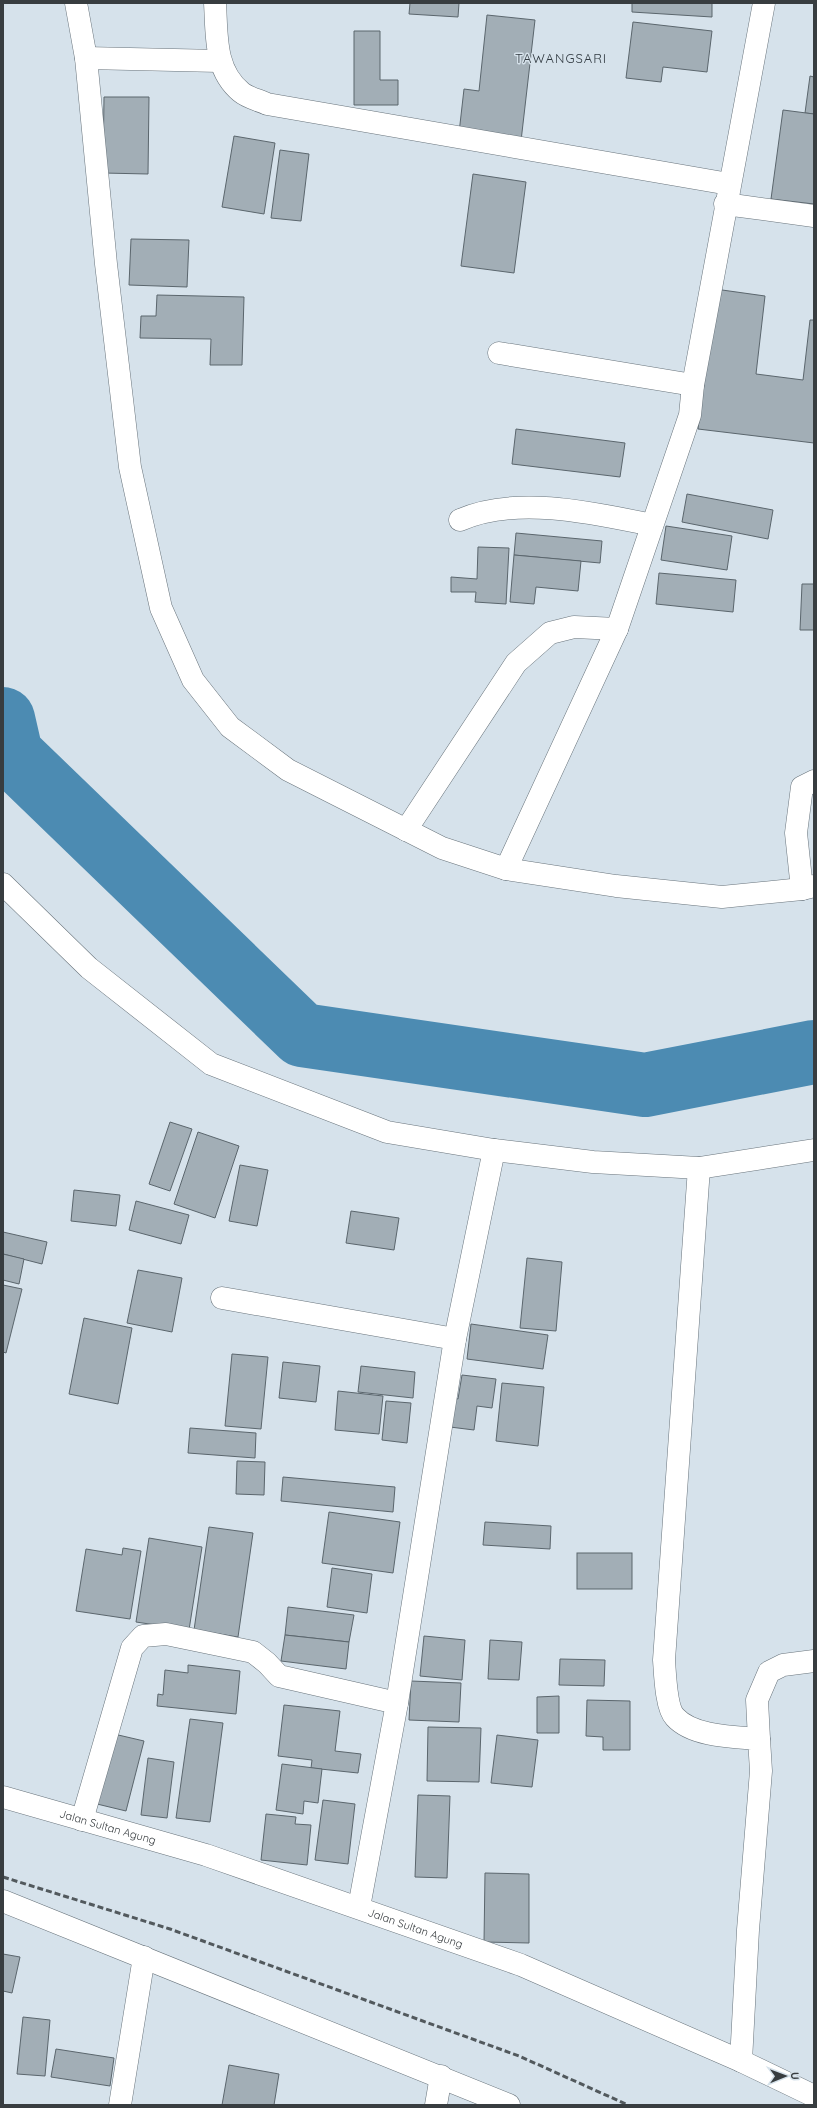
<svg xmlns="http://www.w3.org/2000/svg" width="817" height="2108" font-family="Quicksand,sans-serif">
	<style>
		.lines { fill: none; stroke-linecap: round; stroke-linejoin: round }
		.river { stroke: #4c8bb2; stroke-width: 64 }
		.building { fill: #a2aeb6; stroke: #5b666d }
		.minor-casing { stroke: #69747c; stroke-width: 23 }
		.minor { stroke: #fff; stroke-width: 22 }
		.rail { stroke: #52595d; stroke-width: 3; stroke-dasharray: 6 3; stroke-linecap: butt }
		.labels { text-anchor: middle; stroke-width: 3; stroke-linejoin: round; paint-order: stroke }
		.street-label { font-size: 11px; fill: #383d40; stroke: #d6e2eb }
		.quarter-label { font-size: 13px; letter-spacing: 1px; fill: #313a41; stroke: #d6e2eb }
	</style>
	<rect width="100%" height="100%" fill="#d6e2eb"/>
	<g class="lines">
		<!-- river -->
		<polyline class="river" points="3,719 11,754 302,1035 645,1085 814,1052"/>
	</g>
	<!-- building -->
	<g class="building">
		<polygon points="410,3 459,3 458,17 409,14"/>
		<polygon points="632,3 712,3 712,17 632,12"/>
		<polygon points="487,15 535,20 521,141 459,133 464,89 479,91"/>
		<polygon points="633,22 712,31 707,72 663,67 661,82 626,78"/>
		<polygon points="354,31 380,31 380,80 398,80 398,105 354,105"/>
		<polygon points="810,76 814,77 814,114 805,113"/>
		<polygon points="104,97 149,97 148,174 103,173"/>
		<polygon points="783,110 814,114 814,204 771,199"/>
		<polygon points="234,136 275,143 264,214 222,207"/>
		<polygon points="280,150 309,154 301,221 271,218"/>
		<polygon points="473,174 526,182 514,273 461,266"/>
		<polygon points="131,239 189,240 187,287 129,285"/>
		<polygon points="715,289 765,296 756,374 803,380 810,320 814,320 814,443 698,429"/>
		<polygon points="157,295 244,297 242,365 210,365 211,339 140,338 141,316 156,316"/>
		<polygon points="516,429 625,443 620,477 512,464"/>
		<polygon points="687,494 773,510 768,539 682,522"/>
		<polygon points="666,526 732,536 727,570 661,560"/>
		<polygon points="516,533 602,541 600,563 514,555"/>
		<polygon points="478,547 509,548 506,604 475,602 476,592 451,592 451,577 477,579"/>
		<polygon points="514,555 581,561 578,591 536,587 534,604 510,602"/>
		<polygon points="659,573 736,580 733,612 656,604"/>
		<polygon points="802,584 814,584 814,630 800,630"/>
		<polygon points="170,1122 192,1129 170,1191 149,1184"/>
		<polygon points="198,1132 239,1146 215,1218 174,1204"/>
		<polygon points="240,1165 268,1170 257,1226 229,1221"/>
		<polygon points="74,1190 120,1195 116,1226 71,1221"/>
		<polygon points="136,1201 189,1215 181,1244 129,1230"/>
		<polygon points="351,1211 399,1218 394,1250 346,1243"/>
		<polygon points="3,1232 47,1242 42,1264 3,1254"/>
		<polygon points="3,1254 24,1259 19,1284 3,1280"/>
		<polygon points="527,1258 562,1262 556,1331 520,1328"/>
		<polygon points="138,1270 182,1278 172,1332 127,1323"/>
		<polygon points="3,1285 22,1289 6,1353 3,1352"/>
		<polygon points="84,1318 132,1328 118,1404 69,1394"/>
		<polygon points="471,1324 548,1335 543,1369 467,1359"/>
		<polygon points="232,1354 268,1357 261,1429 225,1426"/>
		<polygon points="283,1362 320,1366 316,1402 279,1398"/>
		<polygon points="361,1366 415,1372 413,1398 358,1392"/>
		<polygon points="462,1375 496,1379 492,1408 477,1406 474,1430 450,1427 454,1398 458,1399"/>
		<polygon points="502,1383 544,1387 538,1446 496,1441"/>
		<polygon points="338,1391 383,1396 379,1434 335,1430"/>
		<polygon points="386,1401 411,1403 407,1443 382,1440"/>
		<polygon points="190,1428 256,1433 255,1458 188,1453"/>
		<polygon points="237,1461 265,1462 264,1495 236,1494"/>
		<polygon points="283,1477 395,1487 393,1512 281,1501"/>
		<polygon points="329,1512 400,1522 393,1573 322,1563"/>
		<polygon points="485,1522 551,1526 550,1549 483,1545"/>
		<polygon points="209,1527 253,1533 238,1637 194,1630"/>
		<polygon points="149,1538 202,1547 189,1630 136,1622"/>
		<polygon points="123,1548 141,1551 130,1619 76,1611 86,1549 122,1555"/>
		<rect x="577" y="1553" width="55" height="36"/>
		<polygon points="332,1568 372,1574 367,1613 327,1607"/>
		<polygon points="288,1607 354,1615 349,1642 285,1635"/>
		<polygon points="285,1635 349,1642 346,1669 281,1661"/>
		<polygon points="424,1636 465,1640 462,1680 420,1676"/>
		<polygon points="490,1640 522,1642 519,1680 488,1679"/>
		<polygon points="560,1659 605,1660 604,1686 559,1685"/>
		<polygon points="188,1665 240,1671 236,1714 157,1706 158,1694 163,1695 165,1670 188,1673"/>
		<polygon points="411,1681 461,1683 459,1722 409,1720"/>
		<polygon points="559,1696 559,1733 537,1733 537,1697"/>
		<polygon points="587,1700 630,1701 630,1750 603,1750 603,1737 586,1736"/>
		<polygon points="284,1705 340,1711 335,1751 361,1754 358,1773 311,1768 312,1760 278,1756"/>
		<polygon points="190,1719 223,1723 210,1822 176,1818"/>
		<polygon points="428,1727 481,1728 479,1782 427,1781"/>
		<polygon points="114,1734 144,1741 126,1811 97,1804"/>
		<polygon points="497,1735 538,1740 532,1787 491,1783"/>
		<polygon points="148,1758 174,1762 167,1818 141,1815"/>
		<polygon points="282,1764 322,1769 318,1803 304,1801 303,1814 276,1810"/>
		<polygon points="418,1795 450,1796 447,1878 415,1877"/>
		<polygon points="323,1800 355,1804 348,1864 315,1860"/>
		<polygon points="266,1814 296,1817 295,1824 311,1825 307,1865 261,1860"/>
		<polygon points="485,1873 529,1874 529,1943 484,1942"/>
		<polygon points="3,1954 20,1957 12,1993 3,1991"/>
		<polygon points="23,2017 50,2020 45,2076 17,2074"/>
		<polygon points="56,2049 114,2058 110,2086 51,2077"/>
		<polygon points="229,2065 279,2074 274,2105 222,2105"/>
	</g>
	<g class="lines">
		<!-- minor casing -->
		<g class="minor-casing">
			<g id="minor">
				<polyline points="76,3 86,58 106,264 130,467 161,608 193,680 230,727 288,770 442,848 506,869 616,886 722,897 802,889 814,886"/>
				<path d="M215,3c2,32 -1,67 26,89 7,6 18,8 26,12l462,80"/>
				<polyline points="86,58 219,61"/>
				<polyline points="725,204 814,216"/>
				<polyline points="499,353 693,385"/>
				<path d="M460,520c56,-25 134,-7 192,5"/>
				<polyline points="406,830 516,663 550,633 574,627 617,629"/>
				<polyline points="506,869 617,629 690,415 693,385 764,3"/>
				<polyline points="3,884 89,968 211,1064 387,1132 494,1150 593,1162 699,1168 814,1150"/>
				<polyline points="802,889 796,833 802,787 814,781"/>
				<path d="M699,1168l-35,492c1,13 2,48 11,57 18,20 60,20 84,22l2,32 -13,159 -7,131"/>
				<polyline points="222,1298 455,1339"/>
				<polyline points="759,1739 757,1700 769,1672 783,1665 814,1661"/>
				<path id="s1" d="M3,1797l203,58 315,110 220,96 73,35"/>
				<polyline points="82,1820 132,1648 143,1636 166,1634 253,1652 267,1663 279,1676 397,1703"/>
				<polyline points="3,1901 509,2105"/>
				<polyline points="359,1907 397,1703 455,1339 494,1150"/>
				<polyline points="120,2105 144,1957"/>
				<polyline points="436,2105 441,2076"/>
			</g>
		</g>
		<!-- minor -->
		<use href="#minor" class="minor"/>
		<!-- rail -->
		<polyline class="rail" points="3,1877 170,1929 519,2056 628,2105"/>
	</g>
	<g class="labels">
		<!-- street labels -->
		<g class="street-label">
			<text dy="4" stroke="none"><textPath href="#s1" startOffset="109">Jalan Sultan Agung</textPath></text>
			<text dy="4" stroke="none"><textPath href="#s1" startOffset="433">Jalan Sultan Agung</textPath></text>
		</g>
		<!-- quarter labels -->
		<g class="quarter-label">
			<text x="561" y="63">TAWANGSARI</text>
		</g>
	</g>
	<!-- border -->
	<rect width="817" height="2108" fill="none" stroke="#383d40" stroke-width="8"/>
	<!-- north arrow -->
	<g transform="translate(785 2076) rotate(89)" stroke="#d6e2eb" stroke-width="3" paint-order="stroke">
	<path d="M0-3L7 15L0 10L-7 15Z" fill="#383d40"/>
	<text y="-6" font-size="11" font-weight="bold" text-anchor="middle" fill="#383d40">U</text>
	</g>
</svg>
